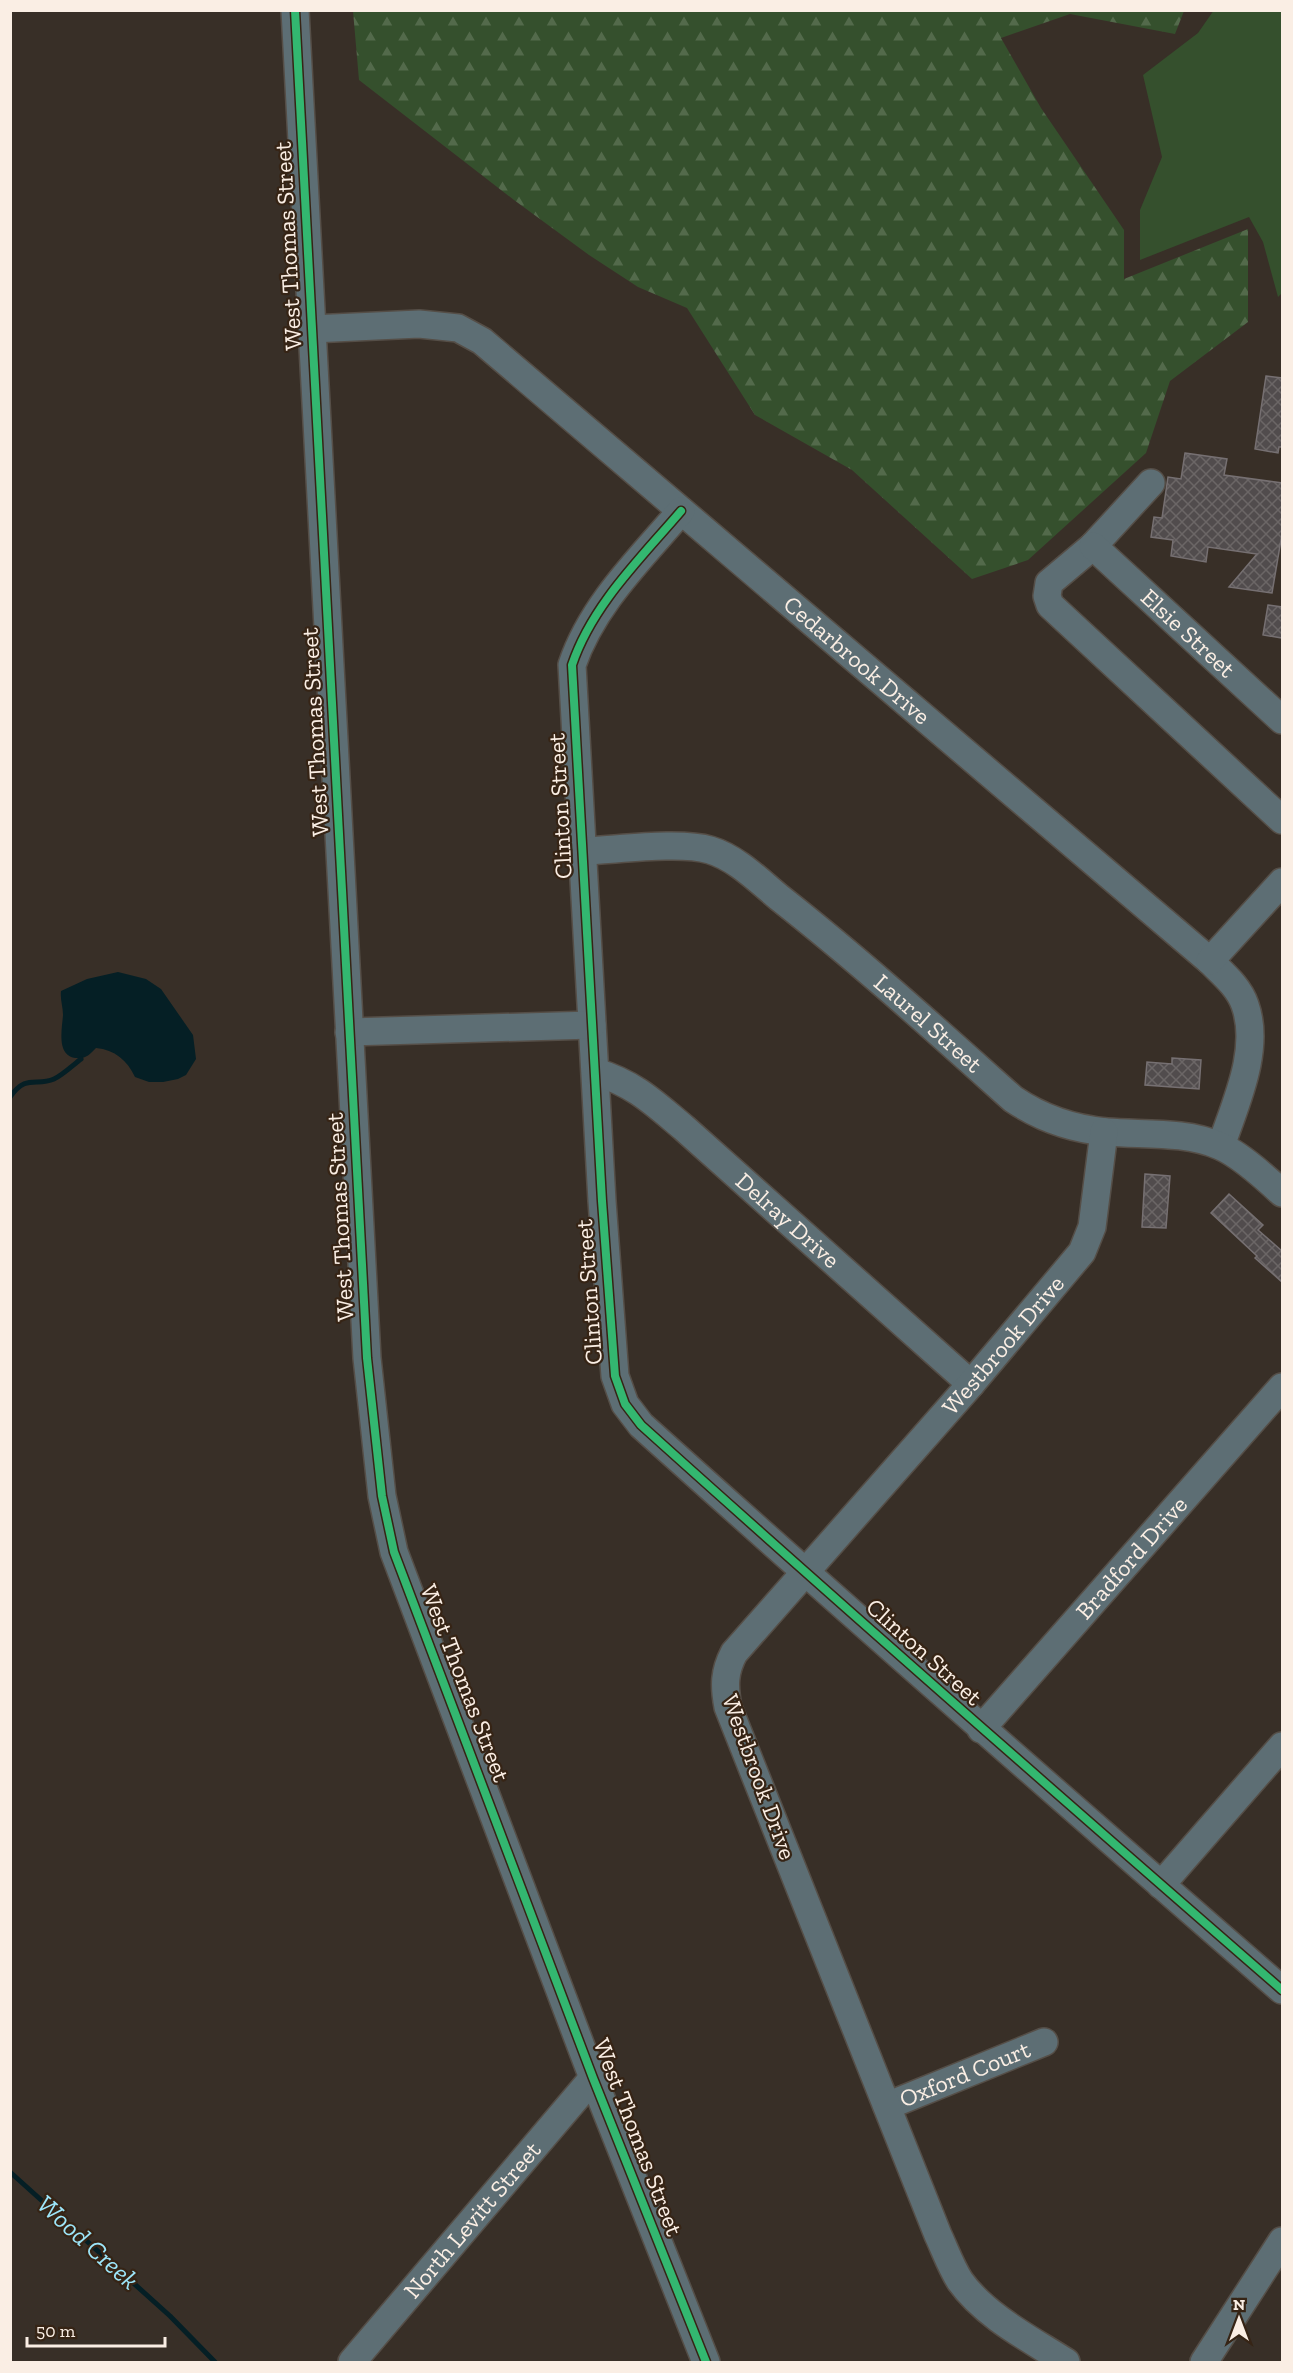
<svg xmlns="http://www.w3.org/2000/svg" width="1293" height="2373" font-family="'Zilla Slab',serif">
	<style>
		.grass { fill: #35502d }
		.forest { fill: url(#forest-firs) }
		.water { fill: #051f25 }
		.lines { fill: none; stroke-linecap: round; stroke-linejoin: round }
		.stream { stroke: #051f25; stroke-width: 5 }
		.building { fill: url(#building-cross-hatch); stroke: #767072; stroke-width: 1.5 }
		.minor-casing { stroke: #554e47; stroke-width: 30 }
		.minor { stroke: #5d6e74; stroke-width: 27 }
		.cycleway-casing { stroke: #362415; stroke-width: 11 }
		.cycleway { stroke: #33b770; stroke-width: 8 }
		.labels { text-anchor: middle; stroke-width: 4.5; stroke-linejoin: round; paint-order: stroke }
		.street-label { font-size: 24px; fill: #faeee4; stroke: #362415 }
		.water-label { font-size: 26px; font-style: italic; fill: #9de6fa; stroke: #362415 }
	</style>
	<defs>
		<pattern id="forest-firs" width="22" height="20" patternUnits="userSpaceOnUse" patternTransform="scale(1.5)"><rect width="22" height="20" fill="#35502d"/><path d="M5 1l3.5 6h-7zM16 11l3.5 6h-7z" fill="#536a4b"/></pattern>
		<pattern id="building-cross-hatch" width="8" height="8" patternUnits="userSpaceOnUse" patternTransform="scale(1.5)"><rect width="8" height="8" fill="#514c4d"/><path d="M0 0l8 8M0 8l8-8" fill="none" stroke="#6b6666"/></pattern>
	</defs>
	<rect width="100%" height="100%" fill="#382f27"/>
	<!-- grass -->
	<polygon class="grass" points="1214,10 1282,11 1282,293 1278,297 1263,242 1249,217 1140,260 1140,210 1162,157 1143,75 1198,33"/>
	<!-- forest -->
	<polygon class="forest" points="353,11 1184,11 1175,34 1070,14 1001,38 1041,108 1124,230 1124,279 1248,229 1248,322 1170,381 1146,453 1028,560 972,579 852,470 755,415 687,308 638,287 589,255 514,200 359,80"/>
	<!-- water -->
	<path class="water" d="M118,972l28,7 15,10 32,46 3,24 -10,16 -8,4 -15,3h-14l-14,-5c-8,-17 -20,-27 -39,-29 -7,7 -10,11 -20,10 -20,-2 -14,-29 -13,-43 0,-9 -3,-15 -2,-24l26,-12z"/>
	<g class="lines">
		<!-- stream -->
		<g class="stream">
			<path d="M10,1097c17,-24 26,-10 44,-18 9,-4 19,-14 27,-20"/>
			<polyline points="10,2172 170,2316 215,2362"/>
		</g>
	</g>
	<!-- building -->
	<g class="building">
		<polygon points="1266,376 1282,378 1282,447 1279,447 1278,453 1255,449"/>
		<polygon points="1185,453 1227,459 1224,475 1282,483 1282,534 1272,593 1229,587 1257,554 1208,547 1206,562 1171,556 1173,540 1151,537 1154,517 1162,518 1168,477 1181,479"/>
		<polygon points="1268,605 1282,607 1282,638 1263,635"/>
		<polygon points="1172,1058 1201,1060 1199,1089 1145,1085 1147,1062 1172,1064"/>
		<polygon points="1145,1174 1170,1176 1166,1228 1142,1227"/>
		<polygon points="1229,1194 1263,1225 1258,1230 1282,1251 1282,1282 1255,1258 1257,1256 1211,1213"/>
	</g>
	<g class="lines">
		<!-- minor casing -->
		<g class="minor-casing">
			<g id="minor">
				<polyline points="295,10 367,1358 382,1496 394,1552 593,2078 706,2362"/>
				<path id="s1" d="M312,329l107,-5 39,4 24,13 728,620c13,13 29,26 35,44 16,45 -10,99 -24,141"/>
				<polyline points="1151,483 1093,546 1049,583 1047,596 1050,605 1282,820"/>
				<path d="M681,511c-40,47 -89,94 -109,154l30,536 13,175 10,28 16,21c212,191 426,378 641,565"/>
				<path id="s2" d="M1093,546l189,174"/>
				<path id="s3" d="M582,851c34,-1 98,-10 128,-1 27,8 50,32 71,49 80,63 156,132 232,200 28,19 60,30 94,33 38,3 78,-1 113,14 19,8 47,33 62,47"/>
				<polyline points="1210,961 1282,882"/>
				<polyline points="349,1032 592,1025"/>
				<path id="s4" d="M596,1072c39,12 58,31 88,56l287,256"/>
				<path id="s5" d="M981,1729l301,-342"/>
				<polyline points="1161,1885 1282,1746"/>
				<path id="s6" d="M887,2106l157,-64"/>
				<path id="s7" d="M352,2362l241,-284"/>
				<path id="s8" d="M1066,2362c-36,-23 -81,-46 -106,-81 -9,-14 -15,-31 -22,-46l-210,-528c-4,-21 -4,-35 6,-54l237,-269 111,-132 10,-25 12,-95"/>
				<polyline points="1204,2362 1282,2241"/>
			</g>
		</g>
		<!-- minor -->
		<use href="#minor" class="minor"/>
		<!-- cycleway casing -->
		<g class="cycleway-casing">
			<g id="cycleway">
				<polyline points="295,10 367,1358 382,1496 394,1552 593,2078 706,2362"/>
				<path d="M681,511c-40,47 -89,94 -109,154l30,536 13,175 10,28 16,21c212,191 426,378 641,565"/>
			</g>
		</g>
		<!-- cycleway -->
		<use href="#cycleway" class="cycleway"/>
	</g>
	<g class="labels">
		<!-- street labels -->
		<g class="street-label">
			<text transform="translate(288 246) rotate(-93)" y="8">West Thomas Street</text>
			<text dy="8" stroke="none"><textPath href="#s2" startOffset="129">Elsie Street</textPath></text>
			<text dy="8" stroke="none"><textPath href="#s1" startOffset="666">Cedarbrook Drive</textPath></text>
			<text transform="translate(315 732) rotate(-93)" y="8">West Thomas Street</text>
			<text transform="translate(560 806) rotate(-93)" y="8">Clinton Street</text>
			<text dy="8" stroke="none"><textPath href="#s3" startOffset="408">Laurel Street</textPath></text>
			<text transform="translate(340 1217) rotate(-93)" y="8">West Thomas Street</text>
			<text dy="8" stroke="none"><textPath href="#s4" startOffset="244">Delray Drive</textPath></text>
			<text transform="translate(589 1292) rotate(-94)" y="8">Clinton Street</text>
			<text dy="8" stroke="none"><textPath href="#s8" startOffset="1218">Westbrook Drive</textPath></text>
			<text dy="8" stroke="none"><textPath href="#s5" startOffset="228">Bradford Drive</textPath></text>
			<text transform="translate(924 1652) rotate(42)" y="8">Clinton Street</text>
			<text transform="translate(465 1683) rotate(69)" y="8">West Thomas Street</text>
			<text transform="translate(759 1777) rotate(70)" y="8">Westbrook Drive</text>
			<text dy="8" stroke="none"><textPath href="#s6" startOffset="84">Oxford Court</textPath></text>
			<text transform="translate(638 2137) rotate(69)" y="8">West Thomas Street</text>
			<text dy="8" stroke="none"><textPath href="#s7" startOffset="186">North Levitt Street</textPath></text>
		</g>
		<!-- water labels -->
		<g class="water-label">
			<text transform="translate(88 2242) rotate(42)" y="9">Wood Creek</text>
		</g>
	</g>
	<!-- border -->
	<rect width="1293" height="2373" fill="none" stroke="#faeee4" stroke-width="24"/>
	<!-- north arrow -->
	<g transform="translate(1239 2319)" stroke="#362415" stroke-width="4.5" paint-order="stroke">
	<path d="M0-4.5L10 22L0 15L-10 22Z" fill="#faeee4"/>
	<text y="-9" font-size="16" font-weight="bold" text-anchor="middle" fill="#faeee4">N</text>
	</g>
	<!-- scale -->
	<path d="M27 2337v9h138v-9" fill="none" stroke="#faeee4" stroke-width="3"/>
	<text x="36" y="2337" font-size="18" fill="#faeee4" stroke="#362415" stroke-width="4.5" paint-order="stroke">50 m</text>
</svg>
